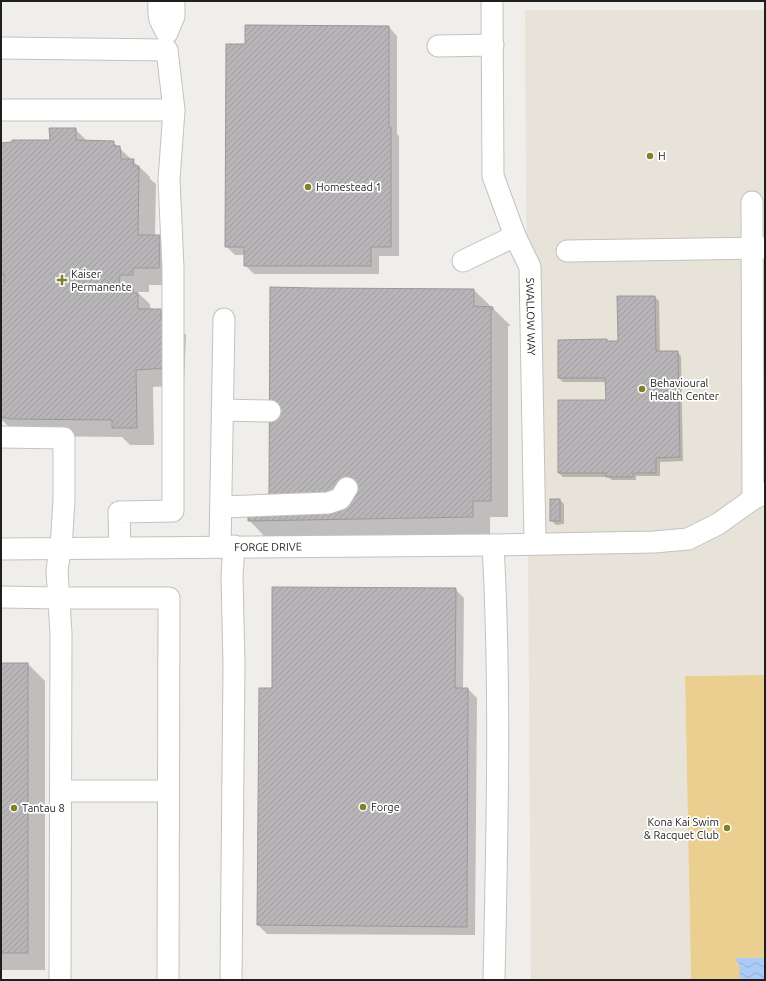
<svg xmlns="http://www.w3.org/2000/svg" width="766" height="981" font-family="Ubuntu,sans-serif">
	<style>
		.built { fill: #e7e3d9 }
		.pitch { fill: #ebcf91 }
		.water { fill: url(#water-waves) }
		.shadow { fill: #0003 }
		.building { fill: url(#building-hatch); stroke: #9b989a }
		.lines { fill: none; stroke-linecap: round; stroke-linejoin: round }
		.minor-casing { stroke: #c4c2c0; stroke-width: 23 }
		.minor { stroke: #fff; stroke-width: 21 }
		.poi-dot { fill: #838029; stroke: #fff; stroke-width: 1.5 }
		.labels { text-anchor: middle; stroke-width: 3.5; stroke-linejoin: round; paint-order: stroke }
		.poi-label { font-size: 11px; fill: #1e1e1d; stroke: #fff; text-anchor: start }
		.street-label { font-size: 11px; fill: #1e1e1d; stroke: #fff }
	</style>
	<defs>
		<pattern id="water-waves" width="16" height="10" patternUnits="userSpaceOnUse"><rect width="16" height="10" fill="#accbf9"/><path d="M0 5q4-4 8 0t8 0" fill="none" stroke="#94aed5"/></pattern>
		<pattern id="building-hatch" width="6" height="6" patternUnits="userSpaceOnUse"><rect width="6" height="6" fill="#b8b5b8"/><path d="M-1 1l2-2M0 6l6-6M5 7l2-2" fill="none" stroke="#9e9b9e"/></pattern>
	</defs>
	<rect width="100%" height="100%" fill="#f0eeeb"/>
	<!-- built -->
	<polygon class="built" points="525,10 765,10 765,675 685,676 691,980 531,980 528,557"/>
	<!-- pitch -->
	<polygon class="pitch" points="765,675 765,980 691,980 685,676"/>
	<!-- water -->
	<polygon class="water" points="736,958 765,958 765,980 740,980 739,963 736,962"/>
	<!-- shadow -->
	<g class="shadow">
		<polygon points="389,27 397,36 397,134 399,136 399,256 379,256 379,274 254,274 245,265 245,255 235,255 226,246 246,45"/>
		<polygon points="75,129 88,142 113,142 150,177 150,179 156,184 155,236 159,236 177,253 176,285 149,285 149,292 137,292 150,304 150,307 154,310 161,310 186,335 184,385 153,387 154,445 130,445 122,437 28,436 9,427 1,419 1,286 5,286 1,282 1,145 51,141"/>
		<polygon points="474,290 510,325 510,326 508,326 508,517 490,517 490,534 266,538 249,520 270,496"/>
		<polygon points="618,297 655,297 659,301 660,352 677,352 681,356 683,461 660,462 660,476 636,476 636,480 612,480 608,477 563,477 559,473 559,401 607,401 607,382 563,382 559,378 559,341 607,340 609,342 619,342"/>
		<polygon points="560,500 564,504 564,524 556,525 551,520"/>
		<polygon points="455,589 464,598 463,689 468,689 477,698 475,935 267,934 258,925 273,689"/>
		<polygon points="1,664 28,664 45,681 45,970 1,970"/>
	</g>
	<!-- building -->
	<g class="building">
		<polygon points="245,25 389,26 389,127 391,127 391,247 371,247 371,266 244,266 244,247 225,247 226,44 245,44"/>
		<polygon points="49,128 76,128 76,140 114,141 114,146 120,146 121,159 134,159 133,166 139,166 138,235 160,235 159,268 133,268 133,275 120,275 119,286 133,286 133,293 138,293 138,309 161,309 161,319 169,317 168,368 136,370 137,428 112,428 112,420 10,419 1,417 1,285 4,285 4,274 1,274 1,143 12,142 12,140 50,140"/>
		<polygon points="270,287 313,288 474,289 474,306 493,307 493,310 491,309 491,501 473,501 473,517 248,521 248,496 269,495"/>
		<polygon points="617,296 655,296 656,351 678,351 680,457 656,458 656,473 633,473 633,477 606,477 606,473 558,473 558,400 606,400 605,378 558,378 558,340 607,339 607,341 618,341"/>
		<rect x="550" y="499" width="10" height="22"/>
		<polygon points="272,587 456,588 455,688 468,688 467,927 257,925 259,688 272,688"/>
		<rect x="1" y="663" width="27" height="290"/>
	</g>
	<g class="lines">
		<!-- minor casing -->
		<g class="minor-casing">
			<g id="minor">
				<path d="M159,1c-1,15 0,19 8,32l7,-17v-15"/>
				<path id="s1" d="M492,1l1,175 22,60 15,31 5,276"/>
				<polyline points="438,46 493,45"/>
				<polyline points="1,48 167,50 174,110 169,180 173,267 173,511 119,512 120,547"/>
				<polyline points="1,110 174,110"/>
				<polyline points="752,202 753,499"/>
				<polyline points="567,251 765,248"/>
				<polyline points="463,261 515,236"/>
				<polyline points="222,410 270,411"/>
				<polyline points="1,437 64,438 64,501 61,548 58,563 57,571 61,633 60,980"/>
				<polyline points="221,507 328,503 340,499 347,488"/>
				<path d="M493,545c8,144 4,290 1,435"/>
				<polyline points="220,547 224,319"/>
				<path id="s2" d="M1,549l492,-4 161,-3 34,-3 30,-15 35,-25 12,-6"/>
				<polyline points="1,597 59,598 169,598 168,980"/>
				<polyline points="61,791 168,791"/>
				<polyline points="231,980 234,664 232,577 234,546"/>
			</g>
		</g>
		<!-- minor -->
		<use href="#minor" class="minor"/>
	</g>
	<!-- markers -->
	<g class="poi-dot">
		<circle cx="650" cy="156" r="4"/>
		<circle cx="308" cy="187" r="4"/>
		<path d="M60 274h4v4h4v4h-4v4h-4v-4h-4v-4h4z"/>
		<circle cx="642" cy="389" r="4"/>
		<circle cx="363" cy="807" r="4"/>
		<circle cx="14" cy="808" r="4"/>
		<circle cx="727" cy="828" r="4"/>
	</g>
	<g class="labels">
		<!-- poi labels -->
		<g class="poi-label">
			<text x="658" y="160">H</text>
			<text x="316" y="191">Homestead 1</text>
			<text x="71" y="278">Kaiser<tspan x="71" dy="13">Permanente</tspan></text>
			<text x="650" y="387">Behavioural<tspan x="650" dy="13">Health Center</tspan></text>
			<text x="371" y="811">Forge</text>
			<text x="22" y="812">Tantau 8</text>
			<text x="719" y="826" text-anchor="end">Kona Kai Swim<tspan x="719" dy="13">&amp; Racquet Club</tspan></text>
		</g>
		<!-- street labels -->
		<g class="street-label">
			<text dy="4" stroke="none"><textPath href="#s1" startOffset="323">SWALLOW WAY</textPath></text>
			<text dy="4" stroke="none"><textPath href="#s2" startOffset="267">FORGE DRIVE</textPath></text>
		</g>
	</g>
	<!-- border -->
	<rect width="766" height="981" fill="none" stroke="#1e1e1d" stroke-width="4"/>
</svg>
